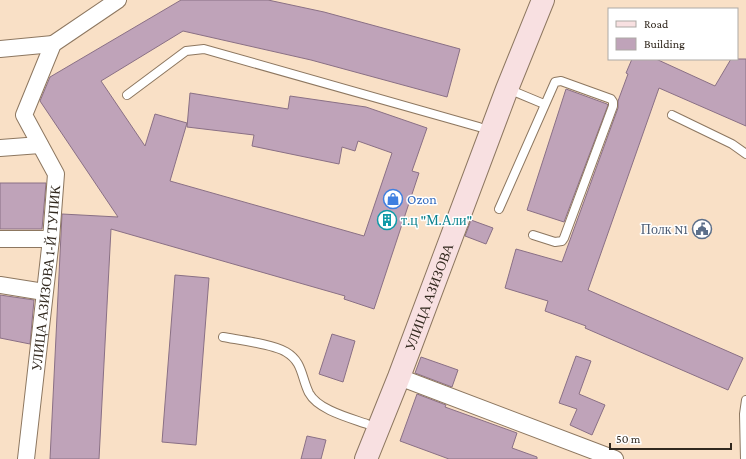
<svg xmlns="http://www.w3.org/2000/svg" width="746" height="459" font-family="'Crimson Pro',serif">
	<style>
		.building { fill: #bfa3b9; stroke: #8a7085 }
		.lines { fill: none; stroke-linecap: round; stroke-linejoin: round }
		.service-casing { stroke: #8d7760; stroke-width: 10 }
		.minor-casing { stroke: #8d7760; stroke-width: 18 }
		.secondary-casing { stroke: #8d7760; stroke-width: 24 }
		.service { stroke: #fff; stroke-width: 8 }
		.minor { stroke: #fff; stroke-width: 16 }
		.secondary { stroke: #f8e0e1; stroke-width: 22 }
		.labels { text-anchor: middle; stroke-width: 3; stroke-linejoin: round; paint-order: stroke }
		.shop-label { font-size: 14px; fill: #366cbe; stroke: #fff; text-anchor: start }
		.culture-label { font-size: 14px; fill: #0d838f; stroke: #fff; text-anchor: start }
		.service-label { font-size: 14px; fill: #4e5e75; stroke: #fff; text-anchor: end }
		.street-label { font-size: 14px; fill: #31281e; stroke: #fff }
	</style>
	<rect width="100%" height="100%" fill="#f9e0c6"/>
	<!-- building -->
	<g class="building">
		<polygon points="181,0 268,0 324,12 460,49 447,97 311,60 183,31 101,81 145,146 155,114 187,123 170,181 364,236 392,153 358,141 355,151 342,147 339,164 252,146 254,135 187,127 190,93 288,109 290,96 366,107 427,128 412,171 419,173 374,309 344,299 345,296 111,229 99,459 50,459 62,214 118,217 40,101 50,77"/>
		<polygon points="632,59 656,59 715,86 731,59 746,59 746,126 659,88 588,290 743,358 728,390 585,328 586,326 545,311 548,301 505,288 516,249 562,262 618,108 618,101 628,74 626,73"/>
		<polygon points="566,89 607,104 608,105 564,222 527,210"/>
		<polygon points="0,183 46,183 42,229 0,229"/>
		<polygon points="471,220 493,228 486,244 465,236"/>
		<polygon points="175,275 209,278 196,445 162,442"/>
		<polygon points="0,295 34,300 30,344 0,338"/>
		<polygon points="332,334 355,341 343,382 319,374"/>
		<polygon points="576,356 591,361 579,394 605,405 592,435 570,425 577,409 559,403"/>
		<polygon points="421,357 458,370 452,387 415,373"/>
		<polygon points="417,394 446,405 445,407 517,433 512,448 537,457 537,459 449,459 400,441"/>
		<polygon points="307,436 326,440 321,459 301,459"/>
	</g>
	<g class="lines">
		<!-- service casing -->
		<g class="service-casing">
			<g id="service">
				<polyline points="508,89 544,104"/>
				<polyline points="127,95 186,51 204,49 479,127"/>
				<polyline points="672,115 732,144 746,154"/>
				<polyline points="499,209 555,82 561,81 611,99 613,102 613,106 564,238 562,241 555,242 533,235"/>
				<path d="M223,337c16,3 50,7 63,15 17,10 15,25 23,41 9,17 41,25 58,31"/>
				<polyline points="745,459 744,414 746,400"/>
			</g>
		</g>
		<!-- minor casing -->
		<g class="minor-casing">
			<g id="minor">
				<polyline points="0,49 53,44"/>
				<polyline points="0,148 40,145"/>
				<polyline points="0,239 51,239"/>
				<polyline points="0,285 44,292"/>
				<polyline points="399,377 615,459"/>
				<path id="s1" d="M26,459l25,-220 5,-65 -32,-59 29,-71 65,-44"/>
			</g>
		</g>
		<!-- secondary casing -->
		<g class="secondary-casing">
			<g id="secondary">
				<path id="s2" d="M366,459l33,-82 108,-288 36,-89"/>
			</g>
		</g>
		<!-- service -->
		<use href="#service" class="service"/>
		<!-- minor -->
		<use href="#minor" class="minor"/>
		<!-- secondary -->
		<use href="#secondary" class="secondary"/>
	</g>
	<!-- icons -->
	<defs>
		<g id="shop-ring" transform="scale(1)"><circle r="9.5" fill="#fff" stroke="#3f7fe0" stroke-width="1.5"/><path d="M-5-2.5h2.3a2.7 3.5 0 0 1 5.4 0H5L5.5 6h-11ZM-1.5-2.5h3a1.5 2.3 0 0 0-3 0Z" fill="#3f7fe0"/></g>
		<g id="building-ring" transform="scale(1)"><circle r="9.5" fill="#fff" stroke="#0f9aa8" stroke-width="1.5"/><path d="M-4-6H4V6H1V3H-1V6H-4ZM-2.5-4.3h1.7v1.8h-1.7ZM.8-4.3h1.7v1.8H.8ZM-2.5-1h1.7V.8h-1.7ZM.8-1h1.7V.8H.8Z" fill="#0f9aa8"/></g>
		<g id="civic-ring" transform="scale(1)"><circle r="9.5" fill="#fff" stroke="#5c6f8a" stroke-width="1.5"/><path d="M-.6-6.5H3V-4.5H.6V-3L4-1V1h2V6H-6V1h2V-1L-.6-3ZM-1.2 2.5V6h2.4V2.5Z" fill="#5c6f8a"/></g>
	</defs>
	<g fill-rule="evenodd">
		<use href="#shop-ring" x="393" y="199"/>
		<use href="#building-ring" x="387" y="220"/>
		<use href="#civic-ring" x="702" y="229"/>
	</g>
	<g class="labels">
		<!-- shop labels -->
		<g class="shop-label">
			<text x="407" y="204">Ozon</text>
		</g>
		<!-- culture labels -->
		<g class="culture-label">
			<text x="401" y="225">т.ц "М.Али"</text>
		</g>
		<!-- service labels -->
		<g class="service-label">
			<text x="688" y="234">Полк N1</text>
		</g>
		<!-- street labels -->
		<g class="street-label">
			<text dy="5" stroke="none"><textPath href="#s1" startOffset="182">УЛИЦА АЗИЗОВА 1-Й ТУПИК</textPath></text>
			<text dy="5" stroke="none"><textPath href="#s2" startOffset="174">УЛИЦА АЗИЗОВА</textPath></text>
		</g>
	</g>
	<!-- legend -->
	<rect x="608" y="8" width="130" height="52" fill="#ffffff" stroke="#ada9a5"/>
	<rect x="616" y="21" width="20" height="6" fill="#f8e0e1" stroke="#ada9a5"/>
	<text x="644" y="28" font-size="12" fill="#31281e">Road</text>
	<rect x="616" y="38" width="20" height="12" fill="#bfa3b9" stroke="#ada9a5"/>
	<text x="644" y="48" font-size="12" fill="#31281e">Building</text>
	<!-- scale -->
	<path d="M610 443v6h121v-6" fill="none" stroke="#31281e" stroke-width="2"/>
	<text x="616" y="443" font-size="12" fill="#31281e" stroke="#ffffff" stroke-width="3" paint-order="stroke">50 m</text>
</svg>
